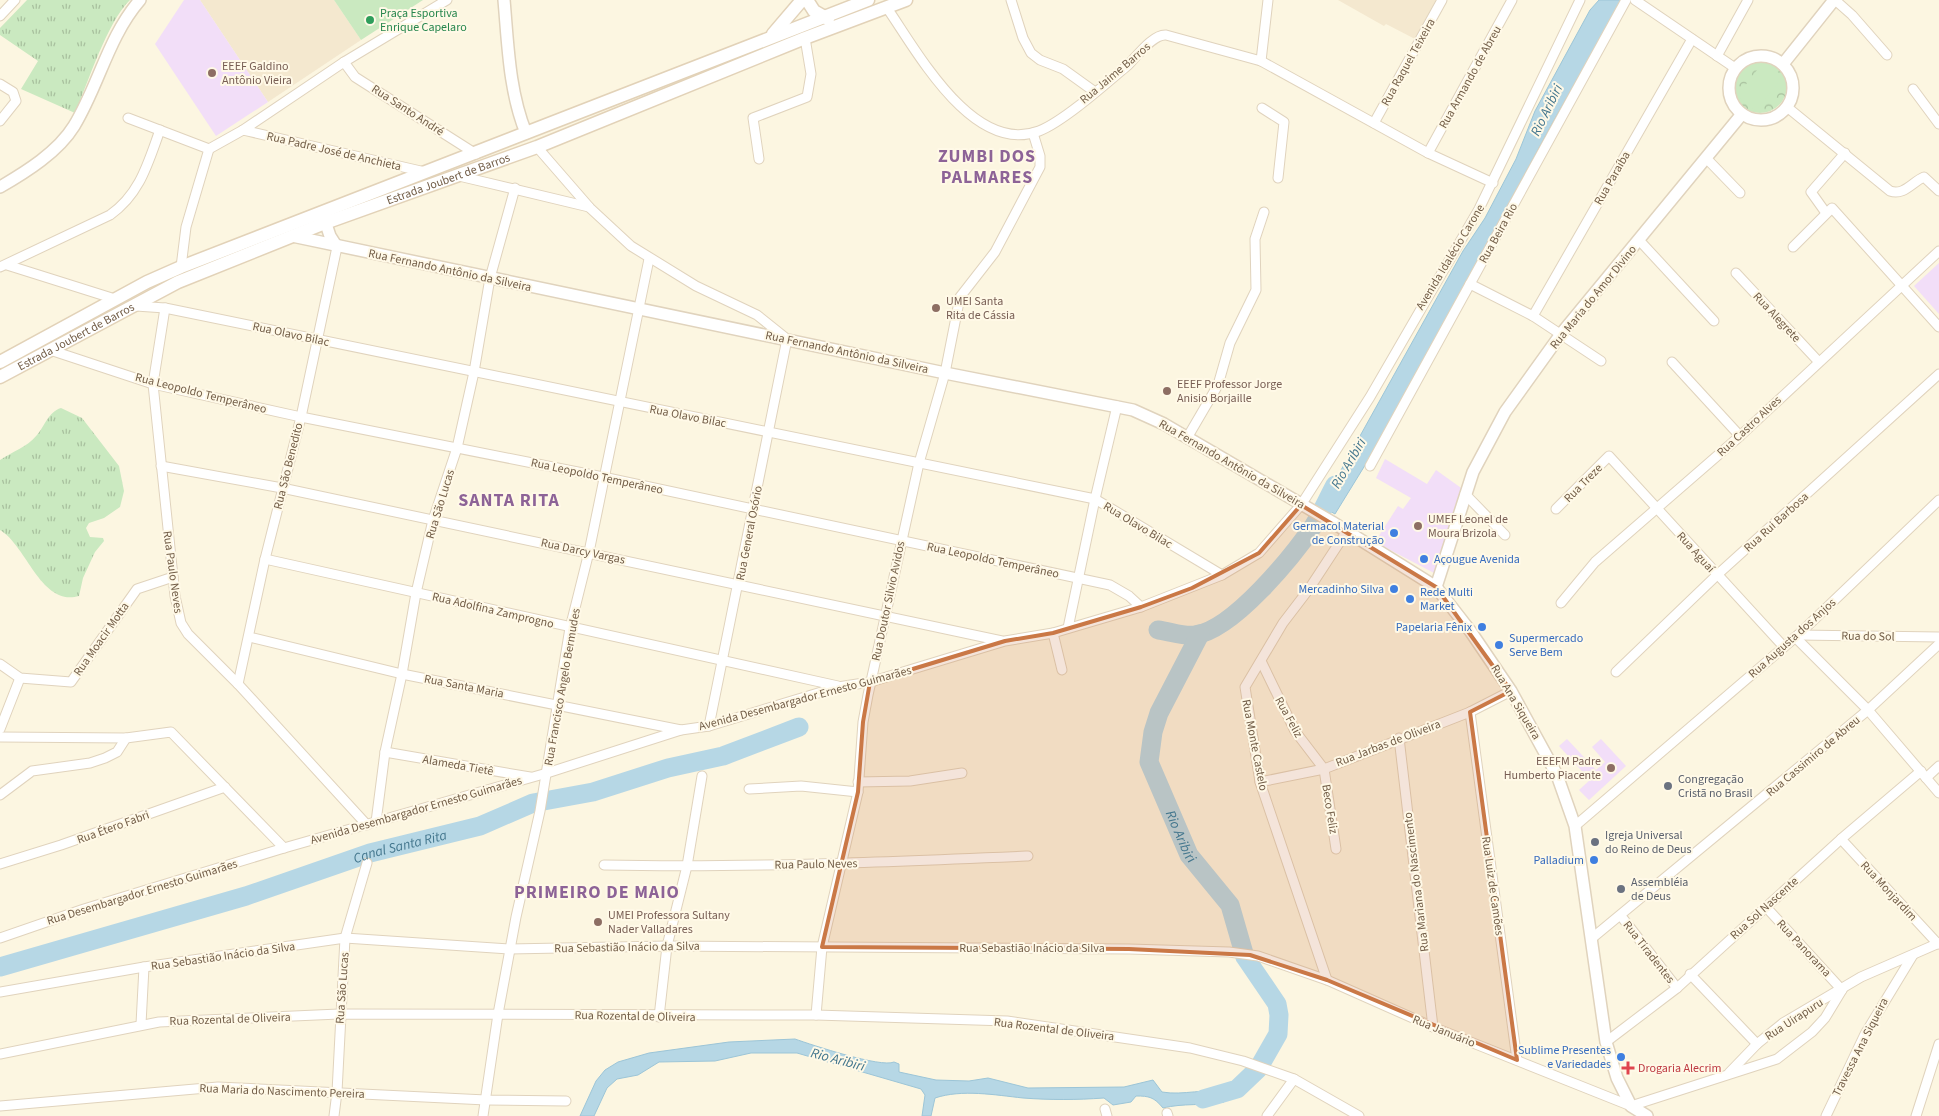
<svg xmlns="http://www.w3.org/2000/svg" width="1939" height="1116" font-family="'Source Sans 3',sans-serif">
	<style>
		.residential { fill: #f4e8cf }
		.education { fill: #f2def8 }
		.grass { fill: url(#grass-tufts) }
		.park { fill: url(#park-crowns) }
		.pitch { fill: #cae9c0 }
		.water { fill: #b6d7e5; stroke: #9cc5d7 }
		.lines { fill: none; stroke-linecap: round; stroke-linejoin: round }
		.river { stroke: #b6d7e5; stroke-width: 19 }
		.minor-casing { stroke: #e0d3bd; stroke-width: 11 }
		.tertiary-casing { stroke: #e0d3bd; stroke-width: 14 }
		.secondary-casing { stroke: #e2d2b8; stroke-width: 15 }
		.minor { stroke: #fff; stroke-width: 9 }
		.tertiary { stroke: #fff; stroke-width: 11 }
		.secondary { stroke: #fff; stroke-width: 12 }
		.marked { fill: #ca7846; fill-opacity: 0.2; stroke: #ca7846; stroke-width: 4; stroke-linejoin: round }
		.leisure-dot { fill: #2e9e5b; stroke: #fff9e7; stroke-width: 2 }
		.education-dot { fill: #8d6e63; stroke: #fff9e7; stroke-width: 2 }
		.shop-dot { fill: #3f7fe0; stroke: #fff9e7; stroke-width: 2 }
		.worship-dot { fill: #6b7280; stroke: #fff9e7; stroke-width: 2 }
		.health-dot { fill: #e0444e; stroke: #fff9e7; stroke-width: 2 }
		.labels { text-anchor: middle; stroke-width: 4; stroke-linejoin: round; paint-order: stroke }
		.leisure-label { font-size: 12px; fill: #27864d; stroke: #fff9e7; text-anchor: start }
		.street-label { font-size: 12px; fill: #735e48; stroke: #fff9e7 }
		.education-label { font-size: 12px; fill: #785e54; stroke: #fff9e7; text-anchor: start }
		.shop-label { font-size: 12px; fill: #366cbe; stroke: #fff9e7; text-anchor: end }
		.worship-label { font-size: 12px; fill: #5b616d; stroke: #fff9e7; text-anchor: start }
		.health-label { font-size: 12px; fill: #be3a42; stroke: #fff9e7; text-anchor: start }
		.water-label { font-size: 14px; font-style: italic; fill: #44778e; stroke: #fff9e7 }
		.district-label { font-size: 18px; font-weight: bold; letter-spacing: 1px; fill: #8d6397; stroke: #fff9e7 }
	</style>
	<defs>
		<pattern id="grass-tufts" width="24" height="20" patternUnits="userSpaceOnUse" patternTransform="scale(1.25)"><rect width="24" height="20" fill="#cae9c0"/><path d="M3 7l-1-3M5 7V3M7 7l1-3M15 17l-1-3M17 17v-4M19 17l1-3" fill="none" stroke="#a8c09e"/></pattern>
		<pattern id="park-crowns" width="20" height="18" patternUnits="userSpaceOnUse" patternTransform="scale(1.25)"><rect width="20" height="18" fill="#cae9c0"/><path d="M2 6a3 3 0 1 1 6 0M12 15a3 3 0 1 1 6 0" fill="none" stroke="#a8c09e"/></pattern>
	</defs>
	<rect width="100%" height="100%" fill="#fcf6e1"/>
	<!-- residential -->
	<g class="residential">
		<polygon points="200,0 334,0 361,40 268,102"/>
		<polygon points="1338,0 1436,0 1415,39 1386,24 1384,26"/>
	</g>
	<!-- education -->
	<g class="education">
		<polygon points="184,0 200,0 268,102 216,136 155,44"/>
		<polygon points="1939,263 1939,314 1914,286"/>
		<polygon points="1385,459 1427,484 1436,470 1464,490 1434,573 1375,542 1398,506 1403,509 1411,498 1376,478"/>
		<polygon points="1567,739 1596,770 1605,762 1592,747 1601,739 1626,766 1589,800 1579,790 1590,780 1559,746"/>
	</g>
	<!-- grass -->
	<g class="grass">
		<path d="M27,0h103c-23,22 -42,83 -55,113l-54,-24 17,-28 -38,-26v-7z"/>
		<path d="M61,408l21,10 37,48 5,25 -4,16 -16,11 -15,5 -3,5 4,9 13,1 1,3 -9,11 -12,26 -4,18c-38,11 -52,-50 -79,-66v-70c13,-9 26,-12 37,-25 8,-9 11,-23 24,-27z"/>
	</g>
	<!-- park -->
	<circle class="park" cx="1760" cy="86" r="27"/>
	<!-- pitch -->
	<g class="pitch">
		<polygon points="334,0 423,0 361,40"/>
		<polygon points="1764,61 1783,76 1756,111 1737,96"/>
	</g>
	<!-- water -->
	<g class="water">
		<polygon points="1599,0 1622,0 1553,122 1383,436 1335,514 1321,506 1463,251 1485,218 1516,159 1535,111 1590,10"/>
		<path d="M795,1039c17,6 86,29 99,23l5,2v8l37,8 33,1 19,-3 40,10 96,-1 29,-7 9,12c22,4 43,-5 64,2l1,3 -3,5c-21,4 -41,1 -61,6 -9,-11 -14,-12 -27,-12l-5,6 -18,3 -9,-7c-28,2 -54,2 -81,0 -28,-3 -61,-9 -88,0l-4,18h-9l3,-21 -4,-6 -124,-36h-46l-36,8 -56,1 -21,13 -21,4 -10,9 -13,28h-14l16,-35 9,-11 13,-8 31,-9 80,-11z"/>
	</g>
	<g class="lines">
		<!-- river -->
		<g class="river">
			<path d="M1158,630c11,1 26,7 37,5 38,-5 98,-79 119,-110 8,-13 14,-27 21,-40"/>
			<path id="s1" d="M1200,634l-41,79 -6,19 -4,30 40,93 41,50 15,52 32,47 2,11 -1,19 -20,35 -21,20 -34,10"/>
			<path id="s2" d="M0,967l246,-71 124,-43 110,-27 53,-23 60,-11 75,-24 55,-12 76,-29"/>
		</g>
		<!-- minor casing -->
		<g class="minor-casing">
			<g id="minor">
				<polyline points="1011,0 1023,38 1031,53 1040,60 1063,69 1095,92"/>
				<polyline points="1635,0 1735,68"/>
				<polyline points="1835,0 1852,15 1887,55"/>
				<path d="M887,8c30,43 86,148 152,123 24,-9 69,-49 89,-66 9,-9 25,-31 38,-30l95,26 167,92 65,30"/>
				<polyline points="0,16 15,0"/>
				<polyline points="1717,56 1748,0"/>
				<polyline points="1261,61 1268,0"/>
				<polyline points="344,62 355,77 476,154"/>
				<polyline points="0,84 13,92 16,101 0,121"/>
				<polyline points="1913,89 1939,124"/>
				<path d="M1787,107l103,84c14,5 22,-9 34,-14l15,14"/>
				<polyline points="1262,108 1284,122 1278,178"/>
				<polyline points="128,118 209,149 243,130 344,62 447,0"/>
				<polyline points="1374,123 1442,0"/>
				<polyline points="243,130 425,172"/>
				<polyline points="537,147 590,208 631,246 696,286 757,315 787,339 709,726"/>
				<polyline points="1428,153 1512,0"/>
				<polyline points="1706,158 1740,193"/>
				<polyline points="759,159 753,118 807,97 811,74 805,38"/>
				<polyline points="459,176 589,207"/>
				<polyline points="1826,213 1811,192 1845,153"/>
				<polyline points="1639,240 1714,321"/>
				<polyline points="1793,247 1832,208 1939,327"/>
				<polyline points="7,265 115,299"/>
				<path d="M0,267l110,-52c30,-21 38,-52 50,-85"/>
				<polyline points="181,267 186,227 209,149"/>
				<polyline points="1736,273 1818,361"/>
				<polyline points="1470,284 1533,316 1601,361"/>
				<polyline points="136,306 165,308 1095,499 1222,575"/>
				<polyline points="165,308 153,384 175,596 181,623 188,634 238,684 367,825"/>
				<polyline points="1533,316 1692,39"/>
				<polyline points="50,350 153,384 301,417 603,477 1110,585 1129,596 1141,607"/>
				<polyline points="1672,362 1740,436"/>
				<polyline points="1187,438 1218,385 1230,343 1256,290 1255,239 1264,212"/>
				<polyline points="161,466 282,488 1002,641"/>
				<polyline points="1370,466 1626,0"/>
				<polyline points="1465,494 1505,535"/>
				<polyline points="1556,509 1609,456 1784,647"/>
				<polyline points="265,559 838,686"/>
				<polyline points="1561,603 1595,562 1740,436 1939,251"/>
				<polyline points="1068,628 1095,499 1117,406"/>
				<polyline points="1053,633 1062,670"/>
				<polyline points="1798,635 1939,637"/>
				<polyline points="249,637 402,674 681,730"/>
				<polyline points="1795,637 1868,710 1939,793"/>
				<polyline points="1261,661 1295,731 1324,769 1336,849"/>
				<polyline points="0,664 20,678 71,682 137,589 173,577"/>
				<polyline points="1616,672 1717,575 1939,374"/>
				<polyline points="238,684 265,559 301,417 337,247"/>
				<polyline points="1470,712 1517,1060"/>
				<polyline points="0,729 20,678"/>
				<polyline points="0,737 126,738 171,732 284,848"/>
				<polyline points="1399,738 1433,1027"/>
				<polyline points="385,752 530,777"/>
				<polyline points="1926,778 1939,766"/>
				<polyline points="858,782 910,781 962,773"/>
				<polyline points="1260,782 1324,769 1470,712 1511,691"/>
				<polyline points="749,789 801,786 858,792"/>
				<polyline points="0,795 32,771 90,763 105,758 117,752 126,738"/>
				<polyline points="376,822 385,752 402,674 416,593 433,520 457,448 474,372 490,278 515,188"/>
				<polyline points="1575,826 1798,635 1939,500"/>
				<polyline points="1841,839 1938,944"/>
				<polyline points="0,864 61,845 225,787"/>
				<path d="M604,865c141,3 282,-3 424,-9"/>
				<polyline points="1766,907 1842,990"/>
				<polyline points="1621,916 1677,988"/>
				<polyline points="0,938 84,909 284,848 547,773 681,730 709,726 838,687 870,682 1005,641 1053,633 1141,607 1222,575 1259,553 1301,505 1370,397 1479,209 1580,0"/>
				<polyline points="1591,939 1868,710 1939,644"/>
				<polyline points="1690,974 1757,1044"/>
				<polyline points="1327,980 1260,782 1245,687 1283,623 1309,589 1347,531"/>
				<polyline points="0,992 144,967 345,938 509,949 667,946 1129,949 1229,952 1258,956 1327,980 1433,1027 1631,1106 1777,1059 1812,1032 1825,1018 1842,990"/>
				<polyline points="816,1015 822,947 858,792 863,722 868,695 919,463 945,373 960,297 995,252 1040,167 1040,156 1033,133"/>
				<polyline points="659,1017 667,946 687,866 702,776"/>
				<polyline points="141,1024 144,967"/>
				<polyline points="1606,1042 1677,988 1841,839 1921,771"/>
				<polyline points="0,1054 159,1022 339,1014 816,1015 1007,1021 1190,1048 1243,1061 1294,1079 1359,1116"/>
				<polyline points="1729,1073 1757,1044 1783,1023 1861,977 1939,943"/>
				<polyline points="0,1106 218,1087 486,1100 566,1101"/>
				<polyline points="1105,1109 1107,1116"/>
				<polyline points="1167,1113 1168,1116"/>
				<polyline points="334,1116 337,1092 345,938 367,863"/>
				<polyline points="483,1116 498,1014 516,917 540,811 570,628 589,552 649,259"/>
				<polyline points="1267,1116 1294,1079"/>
				<polyline points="1826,1116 1865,1034 1913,955"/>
				<polyline points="1916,1116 1939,1044"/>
			</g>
		</g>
		<!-- tertiary casing -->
		<g class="tertiary-casing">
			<g id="tertiary">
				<path d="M504,0c4,45 5,91 22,133"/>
				<circle cx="1761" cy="88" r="32"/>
				<polyline points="1783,64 1834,0"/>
				<path d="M0,187c26,-15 58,-35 74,-61 25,-41 34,-89 66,-126"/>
				<polyline points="323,215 330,236 337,247"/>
				<polyline points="292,236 945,373 1133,410 1164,424 1332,522 1436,587 1471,632 1511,691 1557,775 1575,826 1606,1042 1617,1078 1631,1106 1647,1116"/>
				<polyline points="1436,587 1473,472 1505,412 1561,334 1742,114"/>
			</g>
		</g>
		<!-- secondary casing -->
		<g class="secondary-casing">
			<g id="secondary">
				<polyline points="807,0 814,11 828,19"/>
				<polyline points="773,34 802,0"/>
				<polyline points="0,362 147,282 181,267 868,0"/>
				<path id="s3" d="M0,377l178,-95 147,-59 212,-76 268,-109 101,-38"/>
			</g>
		</g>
		<!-- minor -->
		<use href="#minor" class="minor"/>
		<!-- tertiary -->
		<use href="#tertiary" class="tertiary"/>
		<!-- secondary -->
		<use href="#secondary" class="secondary"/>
	</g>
	<!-- marked area -->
	<path class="marked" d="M1301,505l135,82 75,104 -41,21 47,348 -190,-80 -77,-25 -121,-6 -307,-2 36,-155 5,-70 7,-40 135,-41 48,-8 88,-26 51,-19 67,-35z"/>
	<!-- markers -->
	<circle class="leisure-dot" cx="370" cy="20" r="5"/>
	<g class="education-dot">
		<circle cx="212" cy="73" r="5"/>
		<circle cx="936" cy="308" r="5"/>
		<circle cx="1167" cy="391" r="5"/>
		<circle cx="1418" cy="526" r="5"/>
		<circle cx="1611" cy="768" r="5"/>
		<circle cx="598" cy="922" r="5"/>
	</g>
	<g class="shop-dot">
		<circle cx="1394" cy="533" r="5"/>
		<circle cx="1424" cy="559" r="5"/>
		<circle cx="1394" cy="589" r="5"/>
		<circle cx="1410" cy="599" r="5"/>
		<circle cx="1482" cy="627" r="5"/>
		<circle cx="1499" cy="645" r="5"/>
		<circle cx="1594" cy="860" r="5"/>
		<circle cx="1621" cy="1057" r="5"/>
	</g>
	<g class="worship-dot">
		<circle cx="1668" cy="786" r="5"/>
		<circle cx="1595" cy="842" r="5"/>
		<circle cx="1621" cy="889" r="5"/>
	</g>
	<path class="health-dot" d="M1625.5 1060.5h5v5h5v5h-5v5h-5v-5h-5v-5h5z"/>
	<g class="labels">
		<!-- leisure labels -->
		<g class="leisure-label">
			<text x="380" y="17">Praça Esportiva<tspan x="380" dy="14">Enrique Capelaro</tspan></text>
		</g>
		<!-- street labels -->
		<g class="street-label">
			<text transform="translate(1408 62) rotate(-61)" y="4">Rua Raquel Teixeira</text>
			<text transform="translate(1115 73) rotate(-40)" y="4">Rua Jaime Barros</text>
			<text transform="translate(1470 77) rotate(-61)" y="4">Rua Armando de Abreu</text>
			<text transform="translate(408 110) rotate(33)" y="4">Rua Santo André</text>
			<text transform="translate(334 151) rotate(13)" y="4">Rua Padre José de Anchieta</text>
			<text transform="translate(1612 178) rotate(-60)" y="4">Rua Paraíba</text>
			<text dy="4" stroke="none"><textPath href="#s3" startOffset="491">Estrada Joubert de Barros</textPath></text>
			<text transform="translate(1498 233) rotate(-61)" y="4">Rua Beira Rio</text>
			<text transform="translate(1450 257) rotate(-59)" y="4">Avenida Idalécio Carone</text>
			<text transform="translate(450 270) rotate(12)" y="4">Rua Fernando Antônio da Silveira</text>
			<text transform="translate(1593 297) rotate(-51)" y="4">Rua Maria do Amor Divino</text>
			<text transform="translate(1777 317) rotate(47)" y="4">Rua Alegrete</text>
			<text transform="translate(291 334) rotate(12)" y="4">Rua Olavo Bilac</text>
			<text dy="4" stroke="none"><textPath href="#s3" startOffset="86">Estrada Joubert de Barros</textPath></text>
			<text transform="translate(847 352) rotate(12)" y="4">Rua Fernando Antônio da Silveira</text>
			<text transform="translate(201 393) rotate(14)" y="4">Rua Leopoldo Temperâneo</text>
			<text transform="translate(688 416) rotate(11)" y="4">Rua Olavo Bilac</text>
			<text transform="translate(1749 426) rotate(-43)" y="4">Rua Castro Alves</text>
			<text transform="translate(1232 464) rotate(30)" y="4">Rua Fernando Antônio da Silveira</text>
			<text transform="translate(288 466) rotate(-76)" y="4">Rua São Benedito</text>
			<text transform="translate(597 476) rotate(12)" y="4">Rua Leopoldo Temperâneo</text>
			<text transform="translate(1583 483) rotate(-45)" y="4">Rua Treze</text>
			<text transform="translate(440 504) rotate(-73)" y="4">Rua São Lucas</text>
			<text transform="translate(1776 522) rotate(-42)" y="4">Rua Rui Barbosa</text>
			<text transform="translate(1138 525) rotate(31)" y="4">Rua Olavo Bilac</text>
			<text transform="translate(749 533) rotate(-79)" y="4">Rua General Osório</text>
			<text transform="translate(583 551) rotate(12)" y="4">Rua Darcy Vargas</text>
			<text transform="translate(1696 552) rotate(48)" y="4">Rua Aguaí</text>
			<text transform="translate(993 560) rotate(12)" y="4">Rua Leopoldo Temperâneo</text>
			<text transform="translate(173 572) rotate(82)" y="4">Rua Paulo Neves</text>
			<text transform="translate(888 601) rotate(-78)" y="4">Rua Doutor Silvio Avidos</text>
			<text transform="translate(493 610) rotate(13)" y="4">Rua Adolfina Zamprogno</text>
			<text transform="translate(1868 636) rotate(1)" y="4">Rua do Sol</text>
			<text transform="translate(1792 638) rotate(-42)" y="4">Rua Augusta dos Anjos</text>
			<text transform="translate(101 639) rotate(-55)" y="4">Rua Moacir Motta</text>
			<text transform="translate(464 686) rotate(11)" y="4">Rua Santa Maria</text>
			<text transform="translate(562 687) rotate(-80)" y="4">Rua Francisco Angelo Bermudes</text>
			<text transform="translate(805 698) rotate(-15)" y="4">Avenida Desembargador Ernesto Guimarães</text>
			<text transform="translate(1516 702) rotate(59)" y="4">Rua Ana Siqueira</text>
			<text transform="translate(1289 717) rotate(61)" y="4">Rua Feliz</text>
			<text transform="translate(1388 743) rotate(-21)" y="4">Rua Jarbas de Oliveira</text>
			<text transform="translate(1255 745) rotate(79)" y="4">Rua Monte Castelo</text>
			<text transform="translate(1813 756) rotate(-40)" y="4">Rua Cassimiro de Abreu</text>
			<text transform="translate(458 765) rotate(10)" y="4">Alameda Tietê</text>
			<text transform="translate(1330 809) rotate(81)" y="4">Beco Feliz</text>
			<text transform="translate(416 810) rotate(-16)" y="4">Avenida Desembargador Ernesto Guimarães</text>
			<text transform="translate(113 827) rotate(-20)" y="4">Rua Étero Fabri</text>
			<text transform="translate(816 864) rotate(-1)" y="4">Rua Paulo Neves</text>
			<text transform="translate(1416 882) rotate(-97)" y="4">Rua Mariana do Nascimento</text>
			<text transform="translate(1493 886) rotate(82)" y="4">Rua Luiz de Camões</text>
			<text transform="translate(1889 891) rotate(47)" y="4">Rua Monjardim</text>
			<text transform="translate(142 892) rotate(-17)" y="4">Rua Desembargador Ernesto Guimarães</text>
			<text transform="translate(1764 908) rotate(-42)" y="4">Rua Sol Nascente</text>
			<text transform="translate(627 947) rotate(-1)" y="4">Rua Sebastião Inácio da Silva</text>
			<text x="1032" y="952">Rua Sebastião Inácio da Silva</text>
			<text transform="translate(1804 948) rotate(47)" y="4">Rua Panorama</text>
			<text transform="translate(1649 952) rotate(52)" y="4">Rua Tiradentes</text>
			<text transform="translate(223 956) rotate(-8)" y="4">Rua Sebastião Inácio da Silva</text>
			<text transform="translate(342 988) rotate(-86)" y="4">Rua São Lucas</text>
			<text transform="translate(635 1016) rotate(1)" y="4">Rua Rozental de Oliveira</text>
			<text transform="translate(230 1019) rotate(-2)" y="4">Rua Rozental de Oliveira</text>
			<text transform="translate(1794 1019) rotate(-33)" y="4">Rua Uirapuru</text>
			<text transform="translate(1054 1029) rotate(7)" y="4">Rua Rozental de Oliveira</text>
			<text transform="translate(1444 1031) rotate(22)" y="4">Rua Januário</text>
			<text transform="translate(1860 1047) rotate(-63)" y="4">Travessa Ana Siqueira</text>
			<text transform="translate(282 1091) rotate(2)" y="4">Rua Maria do Nascimento Pereira</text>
		</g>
		<!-- education labels -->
		<g class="education-label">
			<text x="222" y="70">EEEF Galdino<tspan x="222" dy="14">Antônio Vieira</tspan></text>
			<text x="946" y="305">UMEI Santa<tspan x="946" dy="14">Rita de Cássia</tspan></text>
			<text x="1177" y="388">EEEF Professor Jorge<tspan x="1177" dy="14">Anisio Borjaille</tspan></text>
			<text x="1428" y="523">UMEF Leonel de<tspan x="1428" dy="14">Moura Brizola</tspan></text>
			<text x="1601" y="765" text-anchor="end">EEEFM Padre<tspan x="1601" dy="14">Humberto Piacente</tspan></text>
			<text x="608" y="919">UMEI Professora Sultany<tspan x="608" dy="14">Nader Valladares</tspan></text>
		</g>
		<!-- shop labels -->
		<g class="shop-label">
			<text x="1384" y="530">Germacol Material<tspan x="1384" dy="14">de Construção</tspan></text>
			<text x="1434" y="563" text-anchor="start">Açougue Avenida</text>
			<text x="1384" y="593">Mercadinho Silva</text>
			<text x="1420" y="596" text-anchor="start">Rede Multi<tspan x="1420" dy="14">Market</tspan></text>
			<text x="1472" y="631">Papelaria Fênix</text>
			<text x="1509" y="642" text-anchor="start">Supermercado<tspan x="1509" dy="14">Serve Bem</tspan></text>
			<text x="1584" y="864">Palladium</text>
			<text x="1611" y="1054">Sublime Presentes<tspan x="1611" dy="14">e Variedades</tspan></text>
		</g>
		<!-- worship labels -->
		<g class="worship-label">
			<text x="1678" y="783">Congregação<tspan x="1678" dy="14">Cristã no Brasil</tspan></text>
			<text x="1605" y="839">Igreja Universal<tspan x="1605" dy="14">do Reino de Deus</tspan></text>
			<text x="1631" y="886">Assembléia<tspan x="1631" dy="14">de Deus</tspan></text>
		</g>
		<!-- health labels -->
		<g class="health-label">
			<text x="1638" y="1072">Drogaria Alecrim</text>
		</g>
		<!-- water labels -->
		<g class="water-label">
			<text transform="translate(1546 110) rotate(-64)" y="5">Rio Aribiri</text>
			<text transform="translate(1348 463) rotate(-60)" y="5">Rio Aribiri</text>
			<text dy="5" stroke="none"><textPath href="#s1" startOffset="220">Rio Aribiri</textPath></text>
			<text dy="5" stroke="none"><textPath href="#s2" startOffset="418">Canal Santa Rita</textPath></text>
			<text transform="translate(838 1059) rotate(15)" y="5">Rio Aribiri</text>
		</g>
		<!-- district labels -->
		<g class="district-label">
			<text x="987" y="162">ZUMBI DOS<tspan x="987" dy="21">PALMARES</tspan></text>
			<text x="509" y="506">SANTA RITA</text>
			<text x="597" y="898">PRIMEIRO DE MAIO</text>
		</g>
	</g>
</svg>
